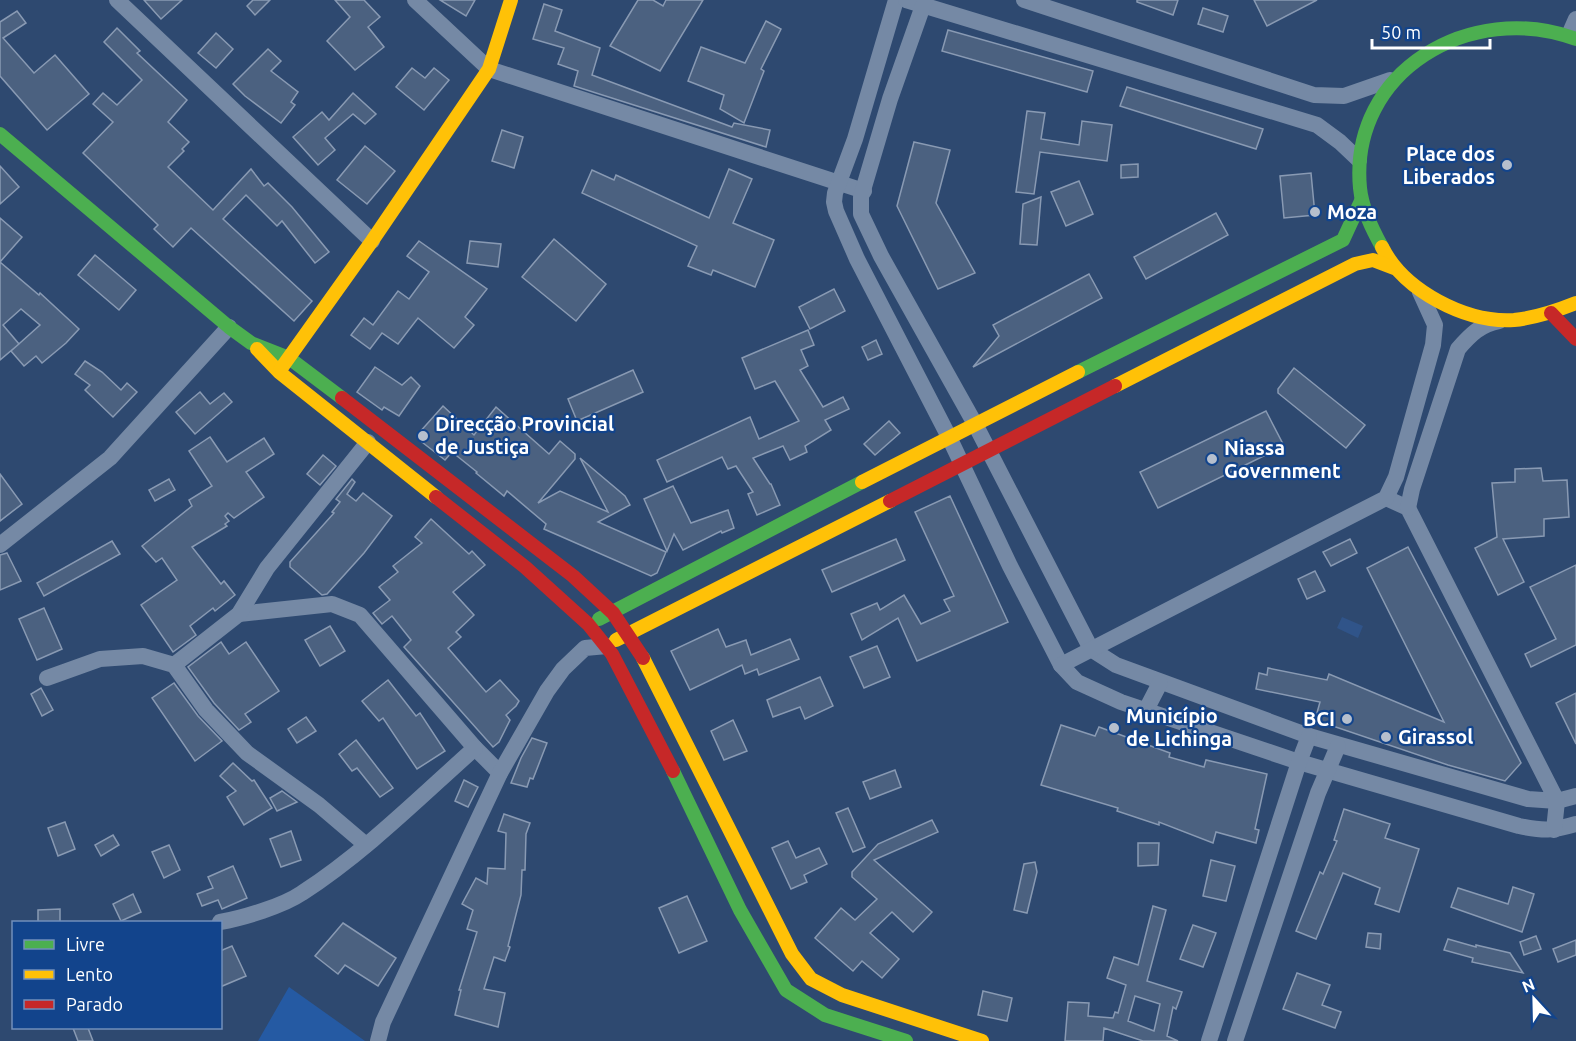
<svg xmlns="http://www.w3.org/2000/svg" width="1576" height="1041" font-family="Ubuntu,sans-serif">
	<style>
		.green { fill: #255aa3 }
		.water { fill: #305489 }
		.building { fill: #4b6180; stroke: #899ab3; stroke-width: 1.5; fill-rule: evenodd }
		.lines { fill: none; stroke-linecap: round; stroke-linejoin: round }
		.street { stroke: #7589a5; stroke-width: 16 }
		.fast { stroke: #4caf50; stroke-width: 14 }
		.slow { stroke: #ffc107; stroke-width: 14 }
		.jam { stroke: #c62828; stroke-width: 14 }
		.poi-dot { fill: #b6bfcd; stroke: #12448c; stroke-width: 2 }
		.labels { text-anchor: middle; stroke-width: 4.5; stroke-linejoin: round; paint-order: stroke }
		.poi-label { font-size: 20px; font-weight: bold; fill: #fff; stroke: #12448c; text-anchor: start }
	</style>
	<rect width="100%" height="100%" fill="#2e4970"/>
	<!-- green -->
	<polygon class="green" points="289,987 365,1041 258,1041"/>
	<!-- water -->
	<polygon class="water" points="1342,617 1363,626 1358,638 1337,628"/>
	<!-- building -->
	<g class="building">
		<polygon points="144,0 182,0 161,19"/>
		<polygon points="253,0 270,0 255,15 247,6"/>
		<polygon points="335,0 364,0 380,17 368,27 384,47 355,70 327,41 350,17"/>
		<polygon points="440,0 475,0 466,16"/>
		<polygon points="638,0 653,0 663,6 666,0 703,0 660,71 610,46"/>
		<polygon points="1137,0 1178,0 1173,15 1137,2"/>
		<polygon points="1254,0 1317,0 1267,26"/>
		<polygon points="544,4 562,10 555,31 600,48 592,75 732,127 734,123 770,130 766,147 574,86 578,71 558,64 564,48 533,39"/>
		<polygon points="1203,8 1228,16 1223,32 1198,24"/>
		<polygon points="17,11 26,23 3,38 34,73 55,55 89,94 47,130 0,76 0,22"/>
		<polygon points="766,21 781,29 761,69 764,71 744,123 720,109 724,95 688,81 701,47 745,63"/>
		<polygon points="117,28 140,51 137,53 187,100 168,122 189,142 182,149 184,151 168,167 213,210 251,169 264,186 268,183 292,207 329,252 315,263 282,221 277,226 246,195 223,219 312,301 294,321 191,228 173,247 154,229 158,225 83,153 113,122 93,104 103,93 117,105 142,80 104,42"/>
		<polygon points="948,30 1093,71 1087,92 942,51"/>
		<polygon points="216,33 233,49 216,68 198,53"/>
		<polygon points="268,49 281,61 271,71 298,92 291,102 295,105 281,123 245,96 233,84"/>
		<polygon points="412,68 425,78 434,68 449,80 424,110 396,87"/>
		<polygon points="1127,87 1263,129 1256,149 1120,106"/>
		<polygon points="353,93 376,114 365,124 353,114 325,138 335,150 318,165 293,137 322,112 329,120"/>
		<polygon points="1027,111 1045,113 1041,139 1079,145 1082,121 1112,125 1107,161 1040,152 1034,194 1016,192"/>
		<polygon points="502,130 523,137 514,168 492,161"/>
		<polygon points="914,142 950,150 936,203 975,273 938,289 897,206"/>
		<polygon points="365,146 395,171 367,204 337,180"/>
		<polygon points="1138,164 1138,177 1121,178 1121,165"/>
		<polygon points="0,166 19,187 0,204"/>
		<polygon points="729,169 752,179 733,223 774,240 755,287 713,270 711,275 688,266 697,246 582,193 592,170 614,180 616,175 709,218"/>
		<polygon points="1311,173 1315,215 1284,218 1280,176"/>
		<polygon points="1079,181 1093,214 1066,226 1051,192"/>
		<polygon points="1041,197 1037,245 1020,244 1023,204"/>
		<polygon points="1216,213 1228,235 1146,279 1134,257"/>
		<polygon points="0,218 22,237 0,262 39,295 40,293 79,329 66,343 42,363 36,356 24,366 11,351 40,325 21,309 3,325 19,344 0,360"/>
		<polygon points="554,239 606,284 576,321 522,277"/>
		<polygon points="419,241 487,289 465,317 474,325 454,348 418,318 398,344 382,333 370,349 351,335 364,318 373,325 398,291 409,299 429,272 407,256"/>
		<polygon points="470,241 501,244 498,267 467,263"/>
		<polygon points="95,255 136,290 119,310 78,275"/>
		<polygon points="1089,274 1102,298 973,367 999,336 993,325"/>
		<polygon points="834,289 845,311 810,329 799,307"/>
		<polygon points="808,330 814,345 801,350 808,366 800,370 823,407 843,397 849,409 825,420 831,430 805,446 807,452 790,460 783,446 753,458 770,484 771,484 780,505 757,515 748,494 753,492 736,466 728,469 722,457 667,482 657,460 750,417 759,439 799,421 775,381 755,389 742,358"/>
		<polygon points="876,340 882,354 868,360 862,347"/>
		<polygon points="85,361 102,372 121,390 127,383 137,392 113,417 85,390 90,385 75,374"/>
		<polygon points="375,367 402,385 411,377 420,386 399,416 384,407 382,410 357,392"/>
		<polygon points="1294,368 1365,425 1346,448 1278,393 1278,389"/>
		<polygon points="633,370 643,392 577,421 568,399"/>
		<polygon points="200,392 210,404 224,393 232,402 195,434 176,412"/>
		<polygon points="443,406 474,435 496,407 549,454 560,441 575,454 575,459 538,503 560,491 608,512 580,458 625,496 630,505 598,522 666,552 657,573 651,576 544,529 546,524 507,491 504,496 476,473 477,472 452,452 445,460 418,439 418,434"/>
		<polygon points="1266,411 1284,446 1158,508 1140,472"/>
		<polygon points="889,421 900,433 875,455 864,444"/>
		<polygon points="210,437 227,462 264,438 274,454 246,472 264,497 234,518 228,513 225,516 229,521 225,524 227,526 192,547 221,584 224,581 235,595 215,611 213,608 190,626 196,635 173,652 141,605 177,580 162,558 156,562 142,546 192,506 189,500 212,486 189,451"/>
		<polygon points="323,455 336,466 320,485 307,474"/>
		<polygon points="1541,468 1543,481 1567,480 1569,517 1544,519 1544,536 1503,539 1524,582 1498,595 1475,548 1497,537 1492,483 1515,482 1515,469"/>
		<polygon points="0,474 22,504 0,521"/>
		<polygon points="169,479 175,490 155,501 149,490"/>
		<polygon points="352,479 355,482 347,494 356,501 363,493 392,516 364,553 327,594 322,595 290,567 290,562 334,513 332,512 340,502 336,499"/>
		<polygon points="673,486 691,523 728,510 734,528 722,533 721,531 683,550 674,534 667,551 644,499"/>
		<polygon points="950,496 1008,622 917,661 898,618 862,640 851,614 877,603 880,610 904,595 921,624 950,611 944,600 954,596 915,512"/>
		<polygon points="431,519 469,554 472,551 485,565 453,592 474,615 456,632 461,637 448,648 486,692 500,680 519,701 516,706 506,715 510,720 499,742 493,747 404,647 411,640 392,616 382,624 373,613 390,600 379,587 398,572 393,566 422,543 415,537"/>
		<polygon points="896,539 905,560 832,592 822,570"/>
		<polygon points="1350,539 1357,553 1331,566 1323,552"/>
		<polygon points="112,541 120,554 44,596 37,583"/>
		<polygon points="1408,547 1521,763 1505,781 1448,765 1315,720 1320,702 1256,689 1259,673 1267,675 1268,668 1327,680 1329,674 1444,722 1367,568"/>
		<polygon points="7,553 21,581 0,590 0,555"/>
		<polygon points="1576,565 1576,645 1531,667 1525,654 1556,639 1530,587"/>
		<polygon points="1315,571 1325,591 1307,599 1298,579"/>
		<polygon points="44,608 62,649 37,660 19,619"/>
		<polygon points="330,626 345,651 320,666 305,640"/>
		<polygon points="718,629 726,647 746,640 751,655 790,639 799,659 759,675 757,669 745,674 742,665 690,690 671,651"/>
		<polygon points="221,642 229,654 246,642 279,691 245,714 251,722 239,730 214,703 188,667"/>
		<polygon points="877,646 890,677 864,688 850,657"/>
		<polygon points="820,677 833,706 805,719 800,707 773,717 767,700"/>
		<polygon points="388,680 416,716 420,713 445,751 417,769 383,718 379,721 362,701"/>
		<polygon points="174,683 198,716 222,741 195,761 152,698"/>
		<polygon points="41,688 53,710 42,716 31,694"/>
		<polygon points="1576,693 1576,744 1556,703"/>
		<polygon points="306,717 316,731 297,743 288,729"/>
		<polygon points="733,720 747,751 724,760 711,731"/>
		<polygon points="1061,725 1095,736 1099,727 1170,753 1169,757 1204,767 1206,760 1267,774 1255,829 1259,830 1256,843 1216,832 1213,843 1159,822 1159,825 1117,811 1118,808 1041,785"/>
		<polygon points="532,738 547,743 533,779 530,778 527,787 511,783 521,758"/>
		<polygon points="356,740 393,788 380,797 357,768 352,771 339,754"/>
		<polygon points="233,763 252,781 254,780 272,808 244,825 227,797 236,791 220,776"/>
		<polygon points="895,770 901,787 870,799 863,782"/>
		<polygon points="464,780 478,787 468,807 455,801"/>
		<polygon points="282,791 297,802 277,811 270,798"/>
		<polygon points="848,808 865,847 853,852 836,813"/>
		<polygon points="1344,809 1390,824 1385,838 1419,849 1399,912 1375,904 1380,888 1343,873 1316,939 1296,931 1320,872 1323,874 1337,841 1334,840"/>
		<polygon points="504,814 530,823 526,834 525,870 522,870 521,895 508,946 510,947 505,961 494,957 484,989 505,993 498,1027 455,1015 461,990 459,990 477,932 467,929 473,910 462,904 476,878 487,884 488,868 505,869 506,833 498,831"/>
		<polygon points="932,820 938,832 874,860 932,912 913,932 892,912 870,933 899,959 882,978 862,961 853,971 815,938 841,908 855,920 877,899 852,877 852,872 878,844"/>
		<polygon points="65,822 75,849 58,856 48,828"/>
		<polygon points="291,831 301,860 281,867 270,839"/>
		<polygon points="113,835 119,845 101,856 95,845"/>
		<polygon points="788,841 796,858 819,848 827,864 804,875 807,882 791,889 772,848"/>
		<polygon points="1138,843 1159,843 1158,865 1138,866"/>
		<polygon points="169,845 180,870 164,878 152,852"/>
		<polygon points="1211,860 1235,866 1226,901 1203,896"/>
		<polygon points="1035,862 1037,872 1027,913 1014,910 1024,864"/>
		<polygon points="233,866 247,898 222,909 218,900 202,906 197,894 213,888 208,877"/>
		<polygon points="1513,887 1534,894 1522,932 1451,907 1458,888 1508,904"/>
		<polygon points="133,894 141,912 121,921 113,904"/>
		<polygon points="687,896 707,941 679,953 659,908"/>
		<path d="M1153,906l13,4 -19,71 35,11 -6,17 -3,-2 -6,29 11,5h-35l-39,-13 -1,13h-38l3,-39 21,1 -1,13 25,2 2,-6 3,1 8,-28 -19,-7 7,-21 24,8zM1135,996l25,8 -6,27 -26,-10z"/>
		<polygon points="60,909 60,922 38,922 38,910"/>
		<polygon points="343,923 396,958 378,986 345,965 338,974 315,956"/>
		<polygon points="1193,925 1216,933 1203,967 1180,959"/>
		<polygon points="1368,933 1381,934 1380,949 1366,947"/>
		<polygon points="1536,936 1541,949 1524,955 1520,942"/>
		<polygon points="1448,939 1476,947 1476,945 1510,953 1523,973 1472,962 1473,958 1444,950"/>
		<polygon points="1576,940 1576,955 1558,962 1553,949"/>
		<polygon points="232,946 246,976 220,987 220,951"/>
		<polygon points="1297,973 1330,985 1322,1005 1341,1012 1335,1028 1283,1009"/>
		<polygon points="983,991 1012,998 1007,1021 978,1015"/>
		<polygon points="73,1028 88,1028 93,1041 78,1041"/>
	</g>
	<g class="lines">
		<!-- street -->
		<g class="street">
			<polyline points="117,0 372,241"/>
			<polyline points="415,0 489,69 864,191"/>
			<path d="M896,0l-41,139 -20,54 -1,9 2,9 21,48 92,178 61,129 51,99 16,17 44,20 178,60 220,64c24,5 34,5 57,-2"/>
			<polyline points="906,0 1317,125 1340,142 1359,160"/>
			<polyline points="925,0 890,99 861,197 861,214 881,256 975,424 1091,649 1116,665 1309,736 1528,799 1557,801 1576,796"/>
			<polyline points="1024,0 1314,95 1344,96 1390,80"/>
			<polyline points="1569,35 1576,19"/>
			<polyline points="1386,498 1408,508 1557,801 1554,830"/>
			<path d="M1408,508l4,-19 46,-140c12,-14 23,-25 41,-28"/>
			<polyline points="0,545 110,458 229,327"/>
			<polyline points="239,614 332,604 360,615 475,748 500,773"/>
			<polyline points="174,665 239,614 267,568 368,442"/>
			<polyline points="1061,665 1386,498 1396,477 1433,345 1435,325 1420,292"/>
			<polyline points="47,678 100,659 143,656 174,665 206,710 247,753 319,805 366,845"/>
			<polyline points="1146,710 1160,683"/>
			<path d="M220,922c23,-4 63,-16 82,-29 62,-40 118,-96 173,-145"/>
			<polyline points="378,1041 383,1022 500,773 547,691 563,669 585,648 607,646"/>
			<polyline points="1209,1041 1299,762 1309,736"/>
			<polyline points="1235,1041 1318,793 1338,746"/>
		</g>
		<!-- fast -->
		<g class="fast">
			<polyline points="0,134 229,327 251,343 289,358 342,398"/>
			<path d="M1382,247c-10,-18 -20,-38 -22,-59 -11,-117 111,-188 216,-149"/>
			<polyline points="1078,372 1343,240 1361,201"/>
			<polyline points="599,619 862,482"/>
			<polyline points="673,771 740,910 786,990 825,1015 906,1041"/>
		</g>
		<!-- slow -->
		<g class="slow">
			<path d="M1382,247c22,44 84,76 132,73 21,-2 42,-9 62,-17"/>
			<polyline points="257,349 279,372 436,497"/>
			<polyline points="280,370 372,241 489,69 511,0"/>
			<polyline points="1115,386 1355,264 1373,260 1394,268"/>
			<polyline points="862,482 1078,372"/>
			<polyline points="616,640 890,501"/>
			<polyline points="643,658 792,954 811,979 842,995 982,1041"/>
		</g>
		<!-- jam -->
		<g class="jam">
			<polyline points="1551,313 1576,339"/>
			<polyline points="342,398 573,576 613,613 643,658"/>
			<polyline points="436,497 525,567 588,624 612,654 673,771"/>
			<polyline points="890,501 1115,386"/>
		</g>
	</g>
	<!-- markers -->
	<g class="poi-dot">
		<circle cx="1507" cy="165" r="6"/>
		<circle cx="1315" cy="212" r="6"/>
		<circle cx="423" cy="436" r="6"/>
		<circle cx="1212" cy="459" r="6"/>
		<circle cx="1347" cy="719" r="6"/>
		<circle cx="1114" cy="728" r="6"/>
		<circle cx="1386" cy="737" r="6"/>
	</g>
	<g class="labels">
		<!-- poi labels -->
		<g class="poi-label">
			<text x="1495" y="161" text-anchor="end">Place dos<tspan x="1495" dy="23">Liberados</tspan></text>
			<text x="1327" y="219">Moza</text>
			<text x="435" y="431">Direcção Provincial<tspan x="435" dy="23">de Justiça</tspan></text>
			<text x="1224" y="455">Niassa<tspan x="1224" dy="23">Government</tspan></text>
			<text x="1126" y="723">Município<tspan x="1126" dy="23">de Lichinga</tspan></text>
			<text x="1335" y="726" text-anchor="end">BCI</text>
			<text x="1398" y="744">Girassol</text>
		</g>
	</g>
	<!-- legend -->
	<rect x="12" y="921" width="210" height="108" fill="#12448c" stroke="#718fba" stroke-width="1.5"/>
	<rect x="24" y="940" width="30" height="9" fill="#4caf50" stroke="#718fba" stroke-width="1.5"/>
	<text x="66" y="951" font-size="18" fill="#ffffff">Livre</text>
	<rect x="24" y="970" width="30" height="9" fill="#ffc107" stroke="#718fba" stroke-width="1.5"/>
	<text x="66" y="981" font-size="18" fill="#ffffff">Lento</text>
	<rect x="24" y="1000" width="30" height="9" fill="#c62828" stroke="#718fba" stroke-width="1.5"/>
	<text x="66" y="1011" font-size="18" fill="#ffffff">Parado</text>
	<!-- north arrow -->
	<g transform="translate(1534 999) rotate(338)" stroke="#12448c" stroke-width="4.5" paint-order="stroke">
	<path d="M0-4.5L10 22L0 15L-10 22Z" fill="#ffffff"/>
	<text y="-9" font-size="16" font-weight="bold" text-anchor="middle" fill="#ffffff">N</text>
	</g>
	<!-- scale -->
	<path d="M1372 39v9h118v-9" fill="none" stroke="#ffffff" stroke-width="3"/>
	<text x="1381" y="39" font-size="18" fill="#ffffff" stroke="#12448c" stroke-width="4.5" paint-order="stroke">50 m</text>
</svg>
